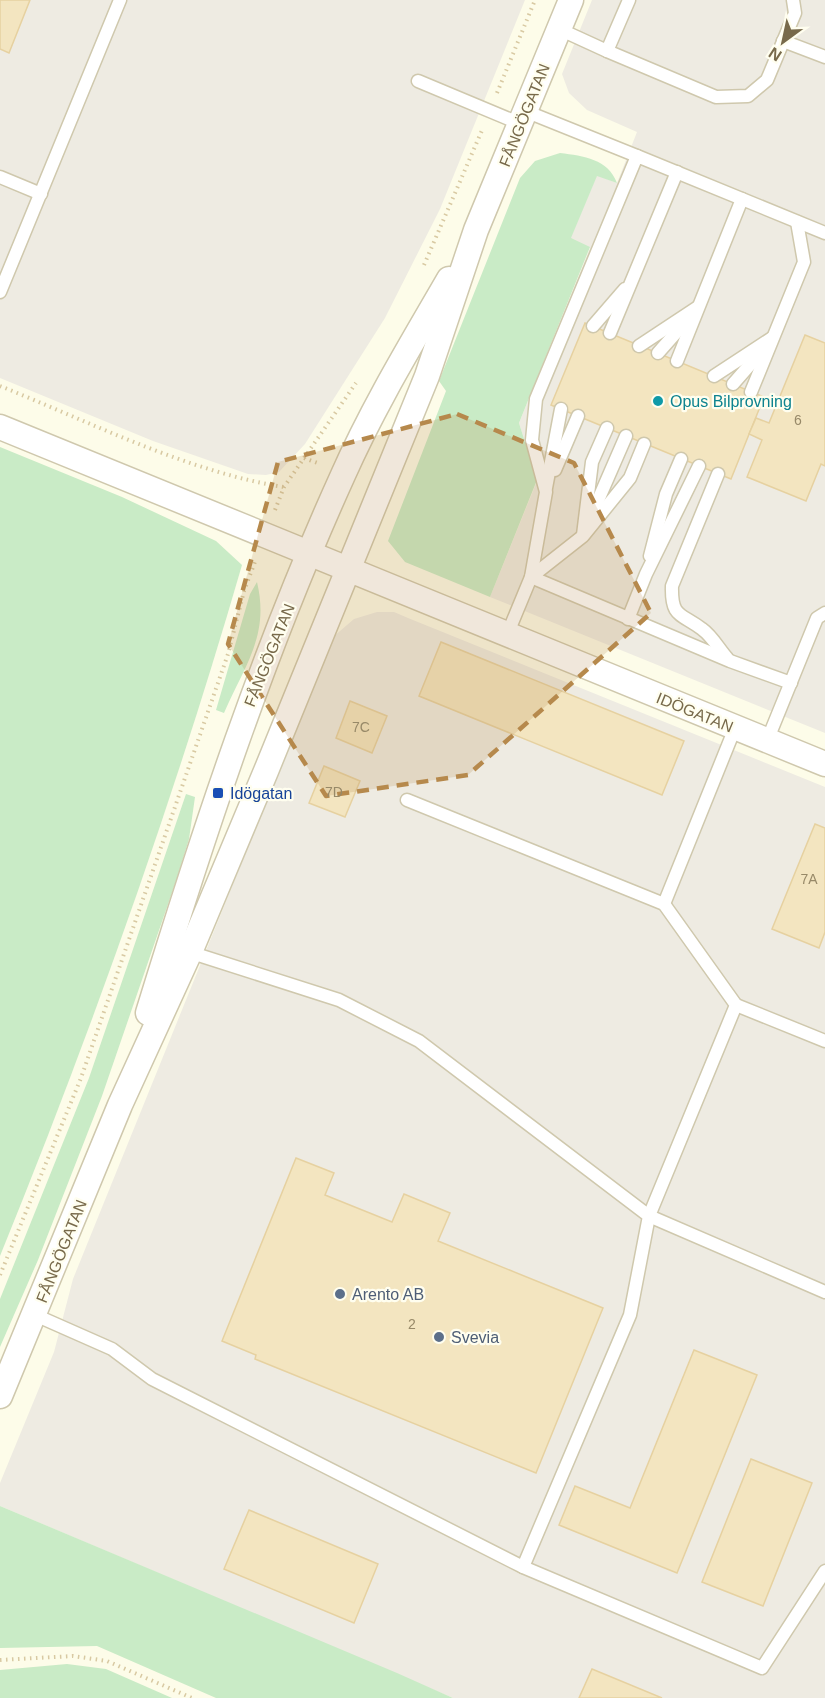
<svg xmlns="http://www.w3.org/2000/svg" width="825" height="1698" font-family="Arial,sans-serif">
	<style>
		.industrial { fill: #eeebe2 }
		.green { fill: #c9ebc6 }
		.building { fill: #f3e5c0; stroke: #e6d1a0; stroke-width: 1.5 }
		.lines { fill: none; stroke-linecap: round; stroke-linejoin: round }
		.lane-casing { stroke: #cfc8ad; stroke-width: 15 }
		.street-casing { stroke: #cfc8ad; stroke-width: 27 }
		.path { stroke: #d8c9a2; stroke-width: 4; stroke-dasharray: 1.5 4.5; stroke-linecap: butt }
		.lane { stroke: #fff; stroke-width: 12 }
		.street { stroke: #fff; stroke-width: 24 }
		.marked { fill: #b6894c; fill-opacity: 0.2; stroke: #b6894c; stroke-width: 4.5; stroke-dasharray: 12 8; stroke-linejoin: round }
		.culture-dot { fill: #0f9aa8; stroke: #fffeef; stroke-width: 2 }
		.transit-dot { fill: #1a4fb4; stroke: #fffeef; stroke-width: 2 }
		.service-dot { fill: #5c6f8a; stroke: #fffeef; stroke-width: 2 }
		.labels { text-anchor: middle; stroke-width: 4.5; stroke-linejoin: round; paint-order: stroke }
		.number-label { font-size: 14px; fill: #978968 }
		.street-label { font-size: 16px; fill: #786a4b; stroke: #fffeef }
		.culture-label { font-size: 16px; fill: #0d838f; stroke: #fffeef; text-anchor: start }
		.transit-label { font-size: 16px; fill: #164399; stroke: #fffeef; text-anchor: start }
		.service-label { font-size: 16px; fill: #4e5e75; stroke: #fffeef; text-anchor: start }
	</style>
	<rect width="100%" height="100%" fill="#fdfce9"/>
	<!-- industrial -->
	<g class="industrial">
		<polygon points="0,0 525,0 440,209 385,318 305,444 279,472 266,475 248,474 153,441 0,378"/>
		<polygon points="592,0 825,0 825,733 490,597 537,481 519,423 590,248 570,239 597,175 617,183 637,132 587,110 569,93 562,74"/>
		<polygon points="377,612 394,612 408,618 825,787 825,1698 453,1698 0,1506 0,1483 54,1352 73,1279 333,637 354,619"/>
	</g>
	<!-- green -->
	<g class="green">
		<path d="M560,153c24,3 48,6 57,30l-20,-7 -26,62 19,9 -71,176 18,57 -47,117 -85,-35 -17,-21 58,-150 -7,-10 81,-203 15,-17z"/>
		<path d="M0,447l122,50 94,44 26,24c-68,234 -150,465 -242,691z"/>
		<path d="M257,582c13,54 -13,84 -33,131l-8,-3 34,-116z"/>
		<polygon points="186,794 195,797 189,839 177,878 102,1096 38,1260 0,1347 0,1299 89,1078"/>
		<polygon points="0,1506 397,1673 453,1698 216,1698 97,1646 0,1648"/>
		<polygon points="67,1664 106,1669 172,1698 0,1698 0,1670"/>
	</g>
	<!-- building -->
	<g class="building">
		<polygon points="0,0 30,0 9,53 0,49"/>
		<polygon points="585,323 764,397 731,479 551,405"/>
		<polygon points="805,335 825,343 825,466 821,464 806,501 747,477 762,440 749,434 756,418 769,423"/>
		<polygon points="441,642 684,741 662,795 419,696"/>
		<polygon points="350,701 387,716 372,753 336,738"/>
		<polygon points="324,766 360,781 345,817 309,803"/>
		<polygon points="815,824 825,828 825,932 819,948 772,929"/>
		<polygon points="296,1158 334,1173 325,1195 392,1222 404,1194 450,1213 438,1241 603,1308 536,1473 255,1359 256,1355 222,1341"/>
		<polygon points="694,1350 757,1375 677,1573 559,1525 575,1486 630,1508"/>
		<polygon points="751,1459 812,1483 763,1606 702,1582"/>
		<polygon points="249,1510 378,1564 354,1623 224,1569"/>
		<polygon points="592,1669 662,1698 579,1698"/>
	</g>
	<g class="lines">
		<!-- lane casing -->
		<g class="lane-casing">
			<g id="lane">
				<polyline points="559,29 607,51 629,0"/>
				<polyline points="783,41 825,57"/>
				<polyline points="607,51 716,97 748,96 767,80 795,13 793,0"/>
				<polyline points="418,81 521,124"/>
				<polyline points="525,111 637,156"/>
				<polyline points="0,177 41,194"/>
				<polyline points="0,292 120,0"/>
				<polyline points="593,326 625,289"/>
				<polyline points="610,333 677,172"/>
				<polyline points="639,346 698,307"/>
				<polyline points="658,353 689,318"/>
				<polyline points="677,361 742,199"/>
				<polyline points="714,376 772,338"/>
				<polyline points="733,384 762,351"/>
				<polyline points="751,392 804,262 797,222"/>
				<polyline points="644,444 630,478 583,536 531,577 730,661 791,683"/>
				<polyline points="555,470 578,416"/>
				<path d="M718,474l-46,112c-1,32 9,27 30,43 10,7 17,20 25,29"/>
				<polyline points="546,488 561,409"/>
				<polyline points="589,521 626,436"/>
				<polyline points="583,535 592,462 607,428"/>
				<polyline points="650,556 666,494 681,459"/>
				<polyline points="628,619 646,574 699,466"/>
				<polyline points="507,635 531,577 546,492 532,440 536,399 637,156 825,233"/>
				<polyline points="767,741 817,618 825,613"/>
				<polyline points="407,800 664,904 736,1005 649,1216 825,1292"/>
				<polyline points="664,904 735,728"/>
				<polyline points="736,1005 825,1041"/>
				<polyline points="35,1315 112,1349 152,1379 523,1567 630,1315 649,1216 419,1041 339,1000 186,951"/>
				<polyline points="523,1567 762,1668 825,1571"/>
			</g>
		</g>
		<!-- street casing -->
		<g class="street-casing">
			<g id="street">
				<polyline points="0,427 825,764"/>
				<path d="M148,1013c56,-182 116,-364 195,-538 30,-68 69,-132 106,-196"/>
				<polyline points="0,1396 120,1105 190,952 266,771 427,376 476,230 571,0"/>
			</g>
		</g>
		<!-- path -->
		<g class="path">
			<polyline points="497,93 535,0"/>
			<polyline points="424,265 483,128"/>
			<path d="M0,386c90,36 188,86 284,101"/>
			<polyline points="304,458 320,464"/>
			<polyline points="275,510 284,487 356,383"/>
			<polyline points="0,1275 81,1078 228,654 244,591 256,559"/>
			<polyline points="0,1660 73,1656 107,1661 192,1698"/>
		</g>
		<!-- lane -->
		<use href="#lane" class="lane"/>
		<!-- street -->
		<use href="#street" class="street"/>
	</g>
	<!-- marked area -->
	<path class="marked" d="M457,414l117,49 77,150 -183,162 -142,21 -98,-152 50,-182z"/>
	<!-- markers -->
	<circle class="culture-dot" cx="658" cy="401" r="6"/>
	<rect class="transit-dot" x="212" y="787" width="12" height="12" rx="3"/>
	<g class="service-dot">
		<circle cx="340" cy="1294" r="6"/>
		<circle cx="439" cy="1337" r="6"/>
	</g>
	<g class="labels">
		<!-- number labels -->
		<g class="number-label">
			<text x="798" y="425">6</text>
			<text x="361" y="732">7C</text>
			<text x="334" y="797">7D</text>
			<text x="809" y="884">7A</text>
			<text x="412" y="1329">2</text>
		</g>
		<!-- street labels -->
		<g class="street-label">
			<text transform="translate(524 115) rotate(-68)" y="6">FÅNGÖGATAN</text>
			<text transform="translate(269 655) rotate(-68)" y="6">FÅNGÖGATAN</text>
			<text transform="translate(695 712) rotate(22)" y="6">IDÖGATAN</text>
			<text transform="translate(61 1251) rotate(-68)" y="6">FÅNGÖGATAN</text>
		</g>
		<!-- culture labels -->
		<g class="culture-label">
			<text x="670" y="407">Opus Bilprovning</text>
		</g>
		<!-- transit labels -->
		<g class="transit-label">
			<text x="230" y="799">Idögatan</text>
		</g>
		<!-- service labels -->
		<g class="service-label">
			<text x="352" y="1300">Arento AB</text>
			<text x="451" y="1343">Svevia</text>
		</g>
	</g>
	<!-- north arrow -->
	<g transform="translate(783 42) rotate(213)" stroke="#fffeef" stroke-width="4.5" paint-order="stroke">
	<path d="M0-4.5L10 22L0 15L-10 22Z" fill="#786a4b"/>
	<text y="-9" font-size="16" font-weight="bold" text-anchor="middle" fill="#786a4b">N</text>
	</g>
</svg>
